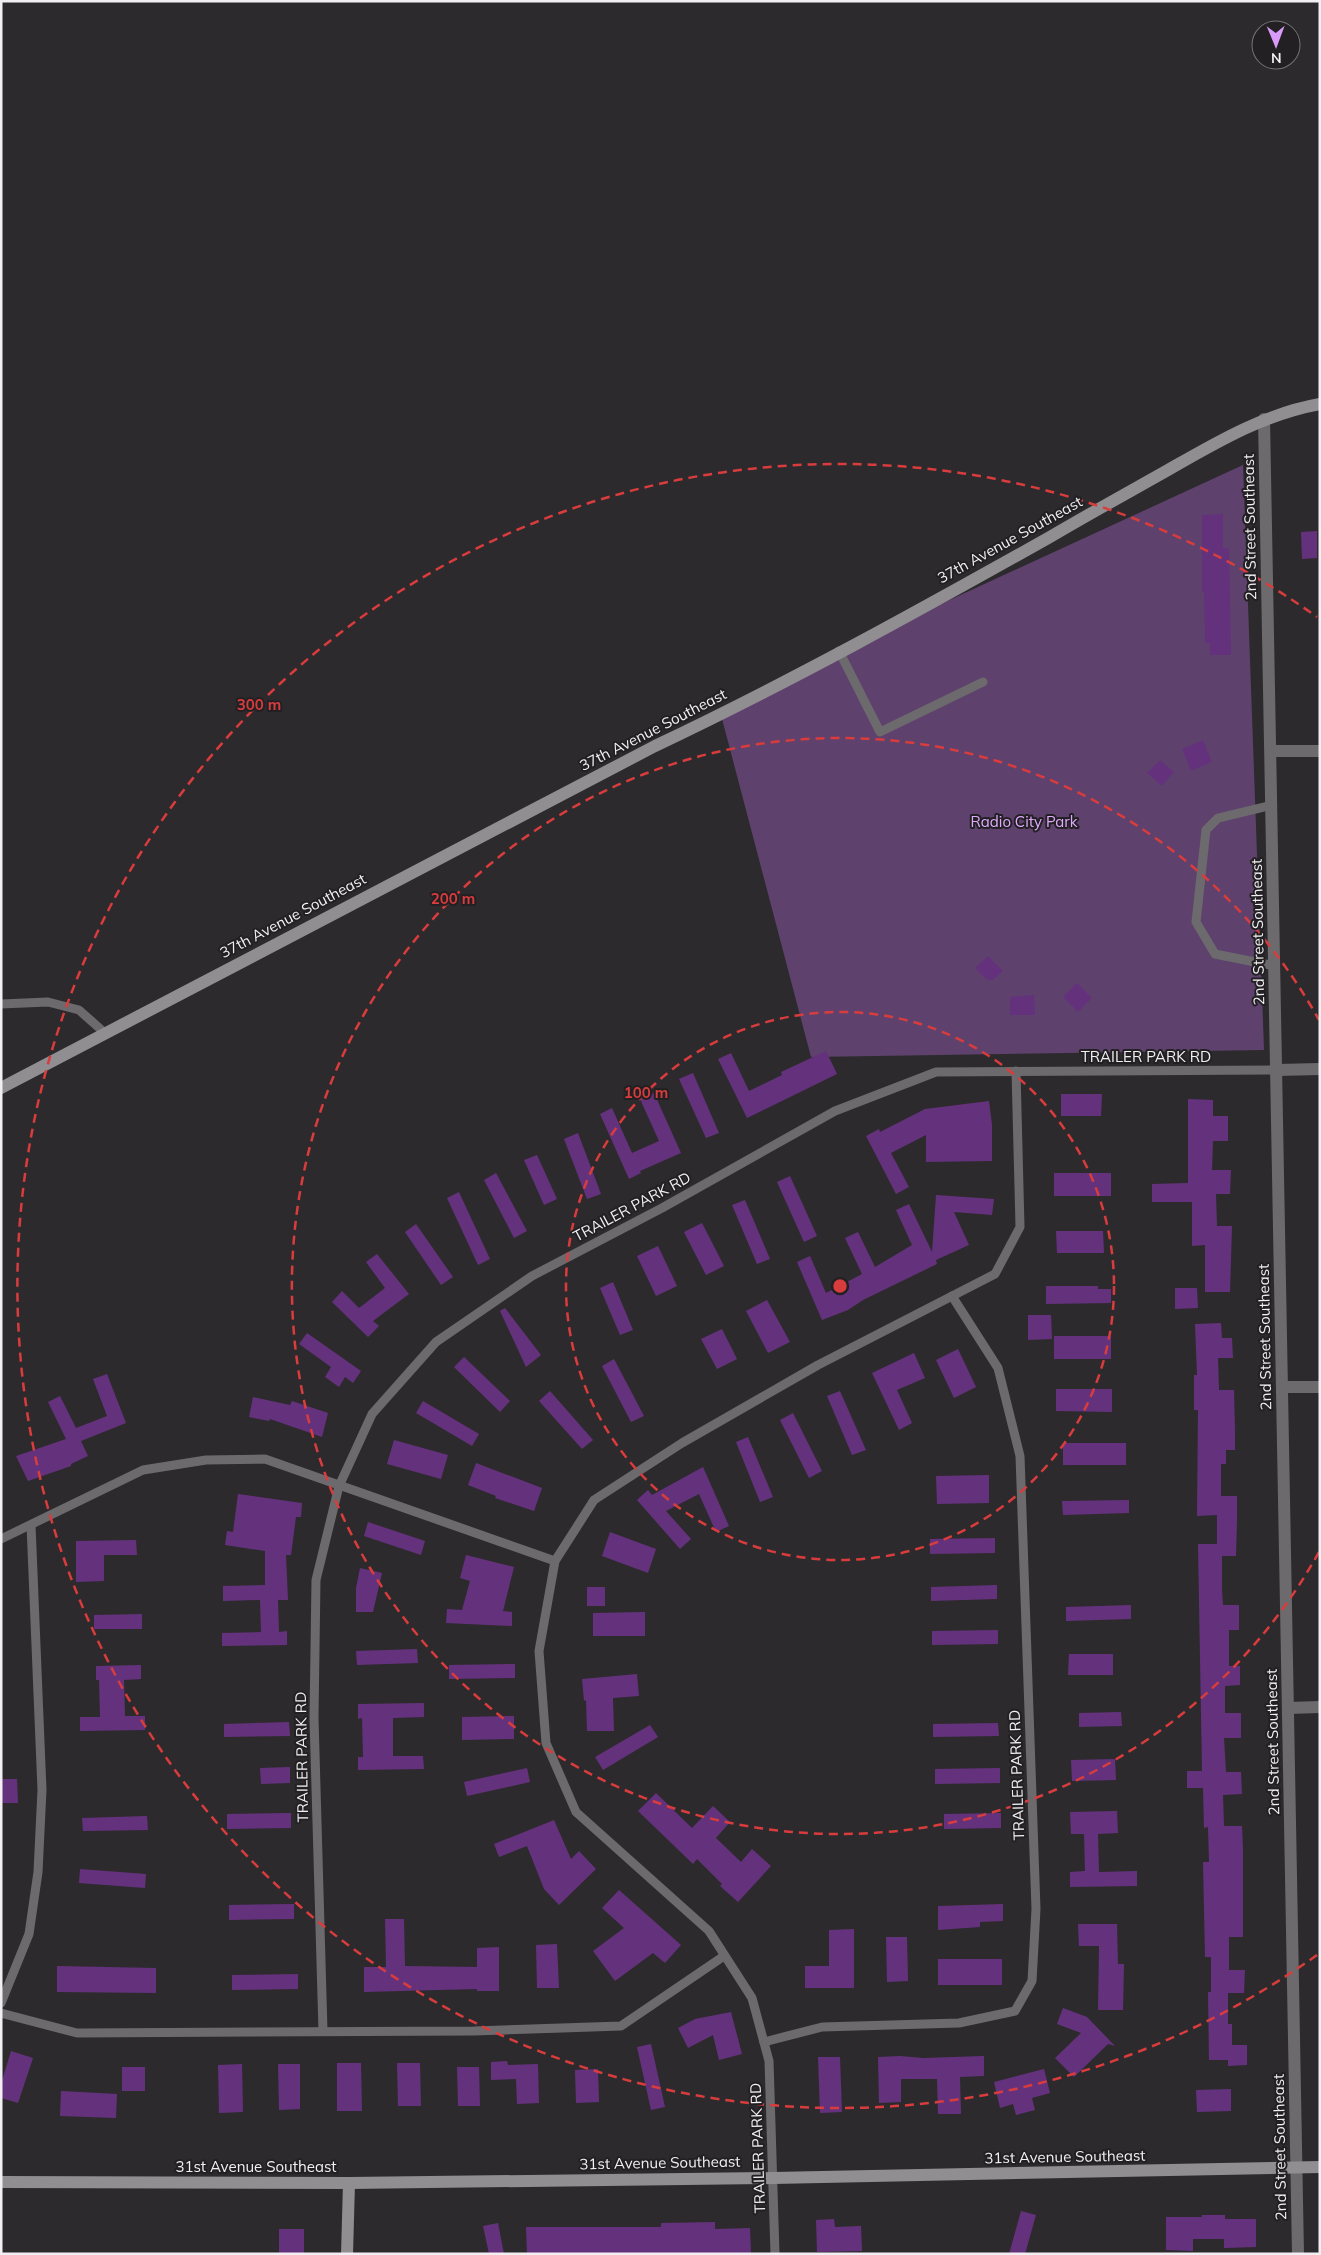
<svg xmlns="http://www.w3.org/2000/svg" width="1321" height="2255" font-family="Mulish,sans-serif">
	<style>
		.green { fill: #5e426d }
		.building { fill: #64327c }
		.lines { fill: none; stroke-linecap: round; stroke-linejoin: round }
		.lane { stroke: #6c6a6d; stroke-width: 9 }
		.street { stroke: #6c6a6d; stroke-width: 12 }
		.secondary { stroke: #908e91; stroke-width: 12 }
		.ring { fill: none; stroke: #d93c3c; stroke-width: 2.5; stroke-dasharray: 9 6 }
		.labels { text-anchor: middle; stroke-width: 4; stroke-linejoin: round; paint-order: stroke }
		.street-label { font-size: 15px; fill: #f1eff2; stroke: #232024 }
		.park-label { font-size: 15px; fill: #e0abfe; stroke: #232024 }
		.centre { fill: #d93c3c; stroke: #232024; stroke-width: 2.5 }
		.ring-label { font-size: 15px; text-anchor: middle; font-weight: bold; fill: #d93c3c; stroke: #232024; stroke-width: 4; stroke-linejoin: round; paint-order: stroke }
	</style>
	<rect width="100%" height="100%" fill="#2d2a2e"/>
	<!-- green -->
	<polygon class="green" points="1243,465 1264,1050 811,1057 721,715 839,651"/>
	<!-- building -->
	<g class="building">
		<polygon points="1223,514 1223,548 1229,548 1231,655 1210,655 1210,643 1205,643 1204,592 1202,592 1202,515"/>
		<polygon points="1317,531 1317,558 1302,559 1301,532"/>
		<polygon points="1203,740 1212,762 1191,771 1182,749"/>
		<polygon points="1160,760 1174,772 1162,786 1147,773"/>
		<polygon points="988,956 1003,971 993,980 987,980 975,968"/>
		<polygon points="1077,983 1092,998 1078,1012 1063,997"/>
		<polygon points="1034,995 1035,1015 1010,1015 1010,997"/>
		<polygon points="826,1051 837,1074 747,1118 718,1059 731,1053 749,1091 782,1075 781,1072"/>
		<polygon points="693,1073 719,1133 706,1138 679,1079"/>
		<polygon points="654,1093 681,1153 640,1171 641,1173 629,1179 600,1114 612,1108 632,1153 659,1141 640,1099"/>
		<polygon points="1061,1094 1102,1094 1101,1116 1061,1116"/>
		<polygon points="1188,1099 1213,1100 1213,1116 1228,1116 1228,1141 1213,1141 1212,1170 1231,1170 1230,1194 1216,1194 1217,1226 1232,1226 1230,1292 1205,1292 1205,1245 1192,1246 1192,1202 1152,1202 1152,1184 1188,1183"/>
		<polygon points="989,1101 992,1125 992,1161 926,1162 926,1135 891,1153 909,1187 896,1194 866,1136 879,1129 880,1132 925,1109"/>
		<polygon points="578,1133 601,1194 587,1199 564,1139"/>
		<polygon points="537,1155 557,1199 544,1205 524,1160"/>
		<polygon points="496,1173 527,1231 514,1238 484,1180"/>
		<rect x="1054" y="1173" width="57" height="23"/>
		<polygon points="790,1176 817,1236 804,1242 777,1182"/>
		<polygon points="459,1192 490,1259 478,1265 447,1198"/>
		<polygon points="936,1195 994,1199 992,1215 954,1212 969,1245 936,1260 937,1264 863,1300 848,1310 822,1320 797,1262 810,1256 826,1293 862,1274 845,1238 858,1232 875,1267 912,1245 896,1210 909,1204 932,1252"/>
		<polygon points="745,1200 770,1259 757,1264 732,1205"/>
		<polygon points="702,1223 724,1266 706,1275 684,1232"/>
		<polygon points="416,1224 453,1277 441,1285 405,1232"/>
		<polygon points="1056,1231 1103,1231 1104,1253 1057,1253"/>
		<polygon points="658,1246 677,1286 656,1296 637,1256"/>
		<polygon points="377,1254 409,1294 373,1321 379,1326 368,1337 332,1302 342,1291 359,1308 385,1288 366,1262"/>
		<polygon points="613,1282 633,1330 620,1335 600,1288"/>
		<polygon points="1046,1286 1098,1286 1098,1289 1111,1289 1111,1303 1046,1304"/>
		<polygon points="1175,1288 1197,1288 1198,1308 1175,1309"/>
		<polygon points="767,1300 790,1342 768,1353 746,1311"/>
		<polygon points="505,1308 541,1355 526,1367 500,1311"/>
		<polygon points="1028,1315 1051,1315 1052,1339 1028,1340"/>
		<polygon points="1221,1323 1222,1338 1232,1338 1233,1358 1218,1358 1219,1390 1234,1390 1235,1430 1235,1450 1226,1450 1226,1464 1221,1464 1221,1496 1237,1496 1237,1521 1236,1556 1222,1556 1222,1590 1223,1605 1239,1605 1239,1630 1229,1630 1229,1666 1240,1666 1240,1685 1225,1686 1225,1713 1241,1713 1241,1738 1224,1738 1226,1772 1241,1772 1242,1794 1223,1795 1224,1826 1242,1826 1243,1850 1243,1937 1229,1937 1229,1970 1245,1970 1244,1993 1228,1993 1228,2024 1232,2024 1232,2045 1247,2045 1247,2065 1228,2066 1228,2060 1209,2060 1208,1992 1211,1992 1211,1957 1205,1957 1203,1862 1209,1862 1208,1827 1204,1828 1203,1788 1187,1788 1187,1771 1202,1771 1198,1544 1217,1544 1217,1515 1197,1516 1198,1410 1194,1410 1194,1375 1197,1375 1195,1324"/>
		<polygon points="722,1329 737,1359 717,1369 701,1339"/>
		<polygon points="307,1333 361,1371 353,1383 345,1377 339,1387 325,1377 331,1367 299,1344"/>
		<rect x="1054" y="1336" width="57" height="23"/>
		<polygon points="958,1349 976,1387 954,1398 936,1360"/>
		<polygon points="914,1353 925,1378 897,1390 912,1423 899,1430 872,1373"/>
		<polygon points="464,1357 510,1401 500,1412 454,1367"/>
		<polygon points="614,1359 644,1416 631,1422 602,1366"/>
		<polygon points="107,1374 126,1423 81,1441 88,1456 71,1464 71,1466 28,1481 16,1456 66,1439 48,1402 60,1396 76,1428 107,1416 93,1379"/>
		<polygon points="1056,1389 1112,1389 1112,1412 1056,1411"/>
		<polygon points="550,1391 593,1440 582,1449 539,1401"/>
		<polygon points="840,1391 866,1450 852,1455 827,1396"/>
		<polygon points="253,1397 290,1405 292,1401 328,1413 322,1437 270,1419 269,1421 249,1417"/>
		<polygon points="423,1401 479,1434 472,1446 416,1413"/>
		<polygon points="793,1413 822,1471 809,1478 780,1420"/>
		<polygon points="748,1437 773,1497 760,1502 736,1442"/>
		<polygon points="394,1440 448,1455 441,1479 387,1464"/>
		<rect x="1063" y="1443" width="63" height="22"/>
		<polygon points="476,1463 542,1488 534,1511 495,1498 496,1496 468,1485"/>
		<polygon points="703,1467 729,1526 716,1532 699,1494 666,1511 691,1539 680,1549 637,1500 648,1490 652,1495"/>
		<polygon points="989,1475 989,1503 937,1504 936,1476"/>
		<polygon points="238,1494 302,1503 301,1517 296,1517 291,1555 286,1555 288,1600 278,1600 279,1632 287,1631 287,1645 222,1646 222,1633 261,1632 260,1600 223,1601 223,1586 265,1585 265,1551 225,1545 227,1531 233,1532"/>
		<polygon points="1129,1500 1129,1513 1063,1515 1062,1501"/>
		<polygon points="368,1522 425,1541 421,1555 364,1536"/>
		<polygon points="610,1532 656,1549 648,1573 602,1556"/>
		<polygon points="995,1538 995,1553 930,1554 930,1539"/>
		<polygon points="136,1540 137,1555 104,1555 104,1581 76,1582 76,1541"/>
		<polygon points="466,1555 514,1567 503,1611 512,1612 512,1626 446,1623 447,1609 462,1610 470,1581 460,1578"/>
		<polygon points="360,1568 382,1573 373,1612 356,1612 356,1588"/>
		<polygon points="997,1585 997,1599 931,1601 931,1587"/>
		<rect x="587" y="1587" width="18" height="19"/>
		<polygon points="1131,1605 1131,1619 1066,1621 1066,1607"/>
		<polygon points="645,1612 645,1636 593,1636 593,1613"/>
		<polygon points="142,1614 142,1629 94,1629 94,1615"/>
		<polygon points="998,1630 998,1644 932,1645 932,1631"/>
		<polygon points="417,1649 418,1663 357,1665 356,1651"/>
		<polygon points="1069,1654 1113,1654 1113,1675 1068,1675"/>
		<polygon points="515,1664 515,1678 449,1679 449,1665"/>
		<polygon points="141,1665 141,1679 124,1680 125,1716 145,1716 145,1730 80,1731 80,1717 100,1717 99,1680 96,1680 96,1666"/>
		<polygon points="637,1674 639,1696 613,1698 614,1731 587,1731 586,1700 584,1701 582,1679"/>
		<polygon points="424,1703 424,1717 393,1718 393,1756 423,1756 424,1769 358,1770 358,1757 363,1757 362,1718 358,1719 358,1704"/>
		<polygon points="1121,1712 1122,1726 1079,1727 1079,1713"/>
		<polygon points="514,1716 514,1739 462,1740 462,1717"/>
		<polygon points="289,1722 290,1736 224,1737 224,1724"/>
		<polygon points="998,1723 999,1736 933,1737 933,1724"/>
		<polygon points="650,1725 658,1737 603,1770 595,1757"/>
		<polygon points="1115,1759 1116,1780 1072,1781 1071,1760"/>
		<polygon points="290,1767 290,1783 261,1784 260,1768"/>
		<polygon points="527,1768 530,1782 467,1796 464,1782"/>
		<polygon points="1000,1768 1000,1783 935,1784 935,1769"/>
		<polygon points="1,1779 17,1779 18,1803 1,1803"/>
		<polygon points="656,1793 692,1828 713,1806 730,1822 716,1838 741,1862 752,1849 771,1866 738,1902 720,1886 722,1884 697,1859 693,1864 638,1811"/>
		<polygon points="1117,1811 1118,1833 1098,1834 1099,1872 1137,1871 1137,1886 1070,1887 1070,1872 1085,1871 1084,1834 1071,1834 1070,1812"/>
		<polygon points="291,1813 291,1828 227,1829 227,1814"/>
		<polygon points="1001,1813 1001,1828 944,1829 944,1814"/>
		<polygon points="147,1816 148,1830 83,1831 82,1818"/>
		<polygon points="554,1820 571,1859 579,1851 596,1869 559,1905 544,1889 527,1846 499,1857 494,1844"/>
		<polygon points="80,1869 146,1874 145,1888 79,1883"/>
		<polygon points="619,1890 681,1945 665,1963 653,1953 615,1981 593,1951 624,1928 602,1908"/>
		<polygon points="294,1904 294,1919 229,1920 229,1905"/>
		<polygon points="1003,1904 1003,1921 980,1922 980,1927 938,1930 938,1906"/>
		<polygon points="385,1919 404,1919 405,1966 477,1967 477,1948 499,1947 499,1991 477,1991 477,1989 364,1992 364,1967 386,1967"/>
		<polygon points="1078,1924 1117,1924 1118,1964 1124,1964 1123,2010 1098,2010 1099,1946 1079,1946"/>
		<polygon points="854,1929 854,1988 805,1988 805,1966 829,1966 829,1930"/>
		<polygon points="886,1937 907,1937 908,1981 887,1982"/>
		<polygon points="557,1944 559,1988 537,1988 536,1945"/>
		<rect x="938" y="1959" width="64" height="26"/>
		<polygon points="57,1966 156,1968 156,1993 57,1992"/>
		<polygon points="298,1974 298,1989 232,1990 232,1975"/>
		<polygon points="1063,2008 1087,2017 1115,2046 1108,2044 1074,2077 1055,2058 1081,2033 1057,2024"/>
		<polygon points="731,2012 742,2054 719,2060 713,2035 688,2048 678,2028 695,2019"/>
		<polygon points="651,2044 665,2107 651,2110 637,2047"/>
		<polygon points="11,2051 33,2058 18,2103 1,2098 1,2084"/>
		<polygon points="900,2056 923,2058 984,2056 984,2076 960,2077 961,2114 938,2114 937,2079 901,2079 901,2102 879,2103 878,2057"/>
		<polygon points="818,2057 840,2057 842,2112 820,2113"/>
		<polygon points="507,2061 508,2065 538,2064 539,2103 517,2104 516,2079 491,2080 491,2062"/>
		<polygon points="337,2063 361,2063 362,2111 337,2111"/>
		<polygon points="397,2063 420,2063 421,2106 398,2106"/>
		<polygon points="242,2064 243,2112 219,2113 218,2065"/>
		<polygon points="278,2064 300,2064 300,2109 279,2110"/>
		<rect x="122" y="2067" width="23" height="24"/>
		<polygon points="457,2067 479,2067 480,2106 458,2106"/>
		<polygon points="598,2069 599,2102 576,2103 575,2070"/>
		<polygon points="1044,2069 1050,2093 1032,2098 1035,2110 1016,2115 1013,2104 1000,2108 994,2082"/>
		<polygon points="1231,2089 1231,2111 1197,2112 1196,2090"/>
		<polygon points="61,2091 117,2094 116,2118 60,2116"/>
		<polygon points="1021,2211 1036,2215 1025,2254 1009,2254"/>
		<polygon points="1202,2215 1225,2215 1225,2219 1256,2219 1256,2247 1224,2248 1224,2239 1193,2239 1193,2251 1166,2250 1166,2217 1202,2217"/>
		<polygon points="834,2219 835,2227 861,2226 862,2251 817,2252 816,2220"/>
		<polygon points="715,2222 715,2229 750,2228 751,2254 527,2254 526,2227 661,2227 661,2223"/>
		<polygon points="498,2223 504,2254 489,2254 483,2226"/>
		<rect x="279" y="2229" width="25" height="25"/>
	</g>
	<g class="lines">
		<!-- lane -->
		<g class="lane">
			<polyline points="839,651 880,732 983,682"/>
			<polyline points="1272,805 1218,818 1206,830 1196,922 1215,954 1275,966"/>
			<polyline points="1,1004 48,1002 79,1010 106,1034"/>
			<polyline points="1,1539 143,1470 206,1460 265,1459 555,1561"/>
			<polyline points="1,2003 29,1934 38,1872 42,1790 31,1525"/>
			<polyline points="1,2013 77,2033 474,2031 621,2026 724,1956"/>
			<polyline points="323,2031 314,1718 316,1580 339,1486 372,1414 436,1342 532,1276 662,1208 835,1111 936,1072 1277,1070"/>
			<polyline points="764,2042 822,2027 959,2023 1015,2011 1032,1981 1036,1909 1020,1456 998,1368 952,1296"/>
			<polyline points="775,2254 769,2061 752,1998 709,1931 576,1812 546,1743 539,1651 555,1561 594,1500 682,1443 818,1365 995,1274 1020,1227 1016,1071"/>
		</g>
		<!-- street -->
		<g class="street">
			<polyline points="1264,419 1298,2254"/>
			<polyline points="1271,751 1320,751"/>
			<polyline points="1277,1070 1320,1069"/>
			<polyline points="1282,1387 1320,1387"/>
			<polyline points="1288,1708 1320,1707"/>
		</g>
		<!-- secondary -->
		<g class="secondary">
			<path d="M1,1088l654,-342c135,-64 265,-136 395,-209 39,-23 79,-45 118,-67 49,-28 96,-56 152,-66"/>
			<polyline points="1,2182 349,2183 773,2178 1320,2167"/>
			<polyline points="347,2254 349,2183"/>
		</g>
	</g>
	<!-- distance rings -->
	<g class="ring">
		<circle cx="840" cy="1286" r="274"/>
		<path d="M1319 1552A548 548 0 1 1 1319 1020"/>
		<path d="M1317 1955A822 822 0 1 1 1317 617"/>
	</g>
	<g class="labels">
		<!-- street labels -->
		<g class="street-label">
			<text transform="translate(1250 527) rotate(-91)" y="5">2nd Street Southeast</text>
			<text transform="translate(1010 540) rotate(-29)" y="5">37th Avenue Southeast</text>
			<text transform="translate(653 730) rotate(-27)" y="5">37th Avenue Southeast</text>
			<text transform="translate(293 916) rotate(-28)" y="5">37th Avenue Southeast</text>
			<text transform="translate(1258 932) rotate(-91)" y="5">2nd Street Southeast</text>
			<text x="1146" y="1062">TRAILER PARK RD</text>
			<text transform="translate(632 1207) rotate(-28)" y="5">TRAILER PARK RD</text>
			<text transform="translate(1265 1337) rotate(-91)" y="5">2nd Street Southeast</text>
			<text transform="translate(1273 1742) rotate(-91)" y="5">2nd Street Southeast</text>
			<text transform="translate(302 1757) rotate(-91)" y="5">TRAILER PARK RD</text>
			<text transform="translate(1017 1775) rotate(-92)" y="5">TRAILER PARK RD</text>
			<text transform="translate(1280 2147) rotate(-91)" y="5">2nd Street Southeast</text>
			<text transform="translate(758 2148) rotate(-92)" y="5">TRAILER PARK RD</text>
			<text transform="translate(1065 2157) rotate(-1)" y="5">31st Avenue Southeast</text>
			<text transform="translate(660 2163) rotate(-1)" y="5">31st Avenue Southeast</text>
			<text x="256" y="2172">31st Avenue Southeast</text>
		</g>
		<!-- park labels -->
		<g class="park-label">
			<text x="1024" y="827">Radio City Park</text>
		</g>
	</g>
	<circle cx="840" cy="1286" r="8" class="centre"/>
	<g class="ring-label">
		<text x="259" y="710">300 m</text>
		<text x="453" y="904">200 m</text>
		<text x="646" y="1098">100 m</text>
	</g>
	<!-- border -->
	<rect width="1321" height="2255" fill="none" stroke="#f1eff2" stroke-width="5"/>
	<!-- north arrow -->
	<g transform="translate(1276 45) rotate(179)"><circle r="24" fill="#232024" stroke="#757376"/>
	<path d="M0-4L9 19L0 12L-9 19Z" fill="#d89bf8"/>
	<text y="-8" font-size="14" font-weight="bold" text-anchor="middle" fill="#f1eff2">N</text>
	</g>
</svg>
